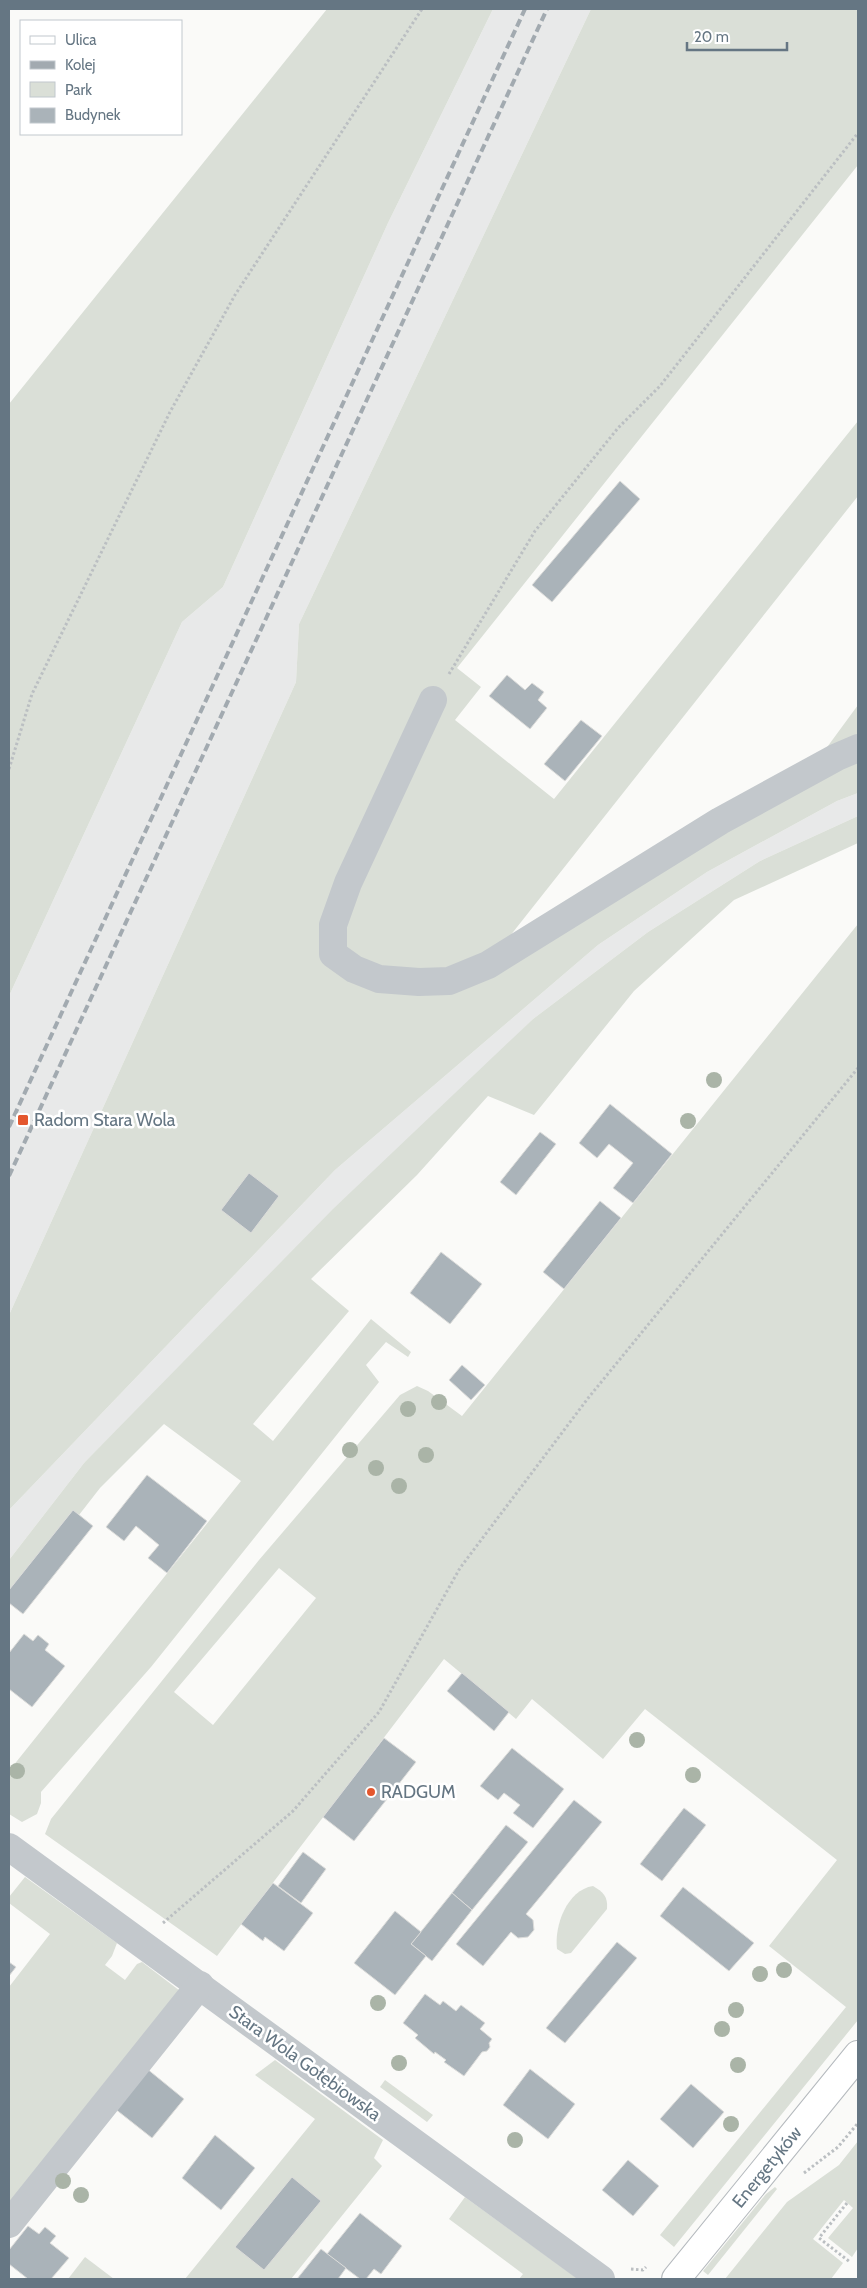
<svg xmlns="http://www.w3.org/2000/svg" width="867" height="2288" font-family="Cabin,sans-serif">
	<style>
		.built { fill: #e8e9e9 }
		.green { fill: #dadfd7; fill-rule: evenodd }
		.building { fill: #aab3b9; stroke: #dcdcda }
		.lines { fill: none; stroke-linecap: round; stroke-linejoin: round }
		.major-casing { stroke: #b5babe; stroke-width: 30 }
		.path { stroke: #bbbfc2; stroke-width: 3; stroke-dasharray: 2.5 2.5; stroke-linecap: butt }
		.minor { stroke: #c3c8cc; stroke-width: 28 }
		.major { stroke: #fff; stroke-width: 28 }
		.rail { stroke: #a2aab0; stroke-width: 4; stroke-dasharray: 8 4; stroke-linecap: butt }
		.tree { fill: #aab4a7 }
		.poi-dot { fill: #e4572e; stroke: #fff; stroke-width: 2 }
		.labels { text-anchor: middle; stroke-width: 5; stroke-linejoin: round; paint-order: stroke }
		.poi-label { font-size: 18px; fill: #657683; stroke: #fff; text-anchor: start }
		.street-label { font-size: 18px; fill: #657683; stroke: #fff }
	</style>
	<rect width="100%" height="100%" fill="#fafaf8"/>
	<!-- built -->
	<g class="built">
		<polygon points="493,9 591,9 299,624 296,682 9,1315 9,996 182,622 223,587 388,223"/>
		<polygon points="858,793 858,816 760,861 648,932 533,1019 84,1463 9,1560 9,1510 335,1170 598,945 707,872 837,801"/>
	</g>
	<!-- green -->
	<g class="green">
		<polygon points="327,9 493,9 388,223 223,587 182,622 9,996 9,404"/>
		<polygon points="591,9 858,9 858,165 457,668 481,687 455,720 554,799 858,421 858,496 502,946 825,750 858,705 858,793 837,801 707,872 598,945 335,1170 9,1510 9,1315 296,682 299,624"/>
		<polygon points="858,816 858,843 734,900 634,991 534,1115 488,1096 417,1175 311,1279 349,1311 253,1424 273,1441 371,1319 411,1352 408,1357 386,1342 366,1365 379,1382 151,1667 41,1792 41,1803 37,1814 22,1822 9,1814 9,1771 241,1481 164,1424 100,1488 79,1515 73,1510 9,1590 9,1560 84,1463 333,1209 533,1019 648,932 760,861"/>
		<path d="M858,924v1096l-184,227 -14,-12 186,-228 -77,-61 68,-86 -192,-151 -42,50 -71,-60 -16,20 -72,-60 -227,297 -172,-122 6,-15 208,-259 141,-165 17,-9 11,5 34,25zM279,1568l37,30 -103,127 -39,-33z"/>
		<polygon points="25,1877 117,1943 112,1956 105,1965 125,1980 137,1964 142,1962 184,1994 181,2021 9,2239 9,1987 50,1934 9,1903 9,1897"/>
		<path d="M593,1886c10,6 15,10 14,23l-36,44 -6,1 -8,-5c-3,-23 10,-59 36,-63z"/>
		<polygon points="275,2060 383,2140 374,2158 382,2166 291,2279 185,2279 315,2119 255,2075"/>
		<polygon points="385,2080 433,2115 427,2122 380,2087"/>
		<polygon points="858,2141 858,2248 852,2257 828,2238 853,2208 844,2200 813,2239 843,2263 831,2279 725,2279 787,2202 839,2165"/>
		<polygon points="775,2187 777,2189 708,2275 703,2271 766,2194"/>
		<polygon points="465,2197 578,2279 519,2279 523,2274 449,2219"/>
		<polygon points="85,2257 114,2279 68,2279"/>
	</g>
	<!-- building -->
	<g class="building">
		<polygon points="620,481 640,499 552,602 532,585"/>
		<polygon points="507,675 525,690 532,683 544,692 538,700 547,708 530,729 489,696"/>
		<polygon points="581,720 602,736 565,781 544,764"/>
		<polygon points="610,1104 672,1154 633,1203 613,1188 633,1163 609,1144 597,1158 579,1143"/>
		<polygon points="540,1132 556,1144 516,1195 500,1182"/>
		<polygon points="249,1173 279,1196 251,1233 221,1210"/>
		<polygon points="600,1201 621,1218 564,1289 543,1272"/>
		<polygon points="441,1252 482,1284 450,1324 410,1293"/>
		<polygon points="462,1365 485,1385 471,1400 449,1380"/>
		<polygon points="147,1475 207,1521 167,1573 148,1558 159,1545 136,1526 124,1541 106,1527"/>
		<polygon points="73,1510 93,1526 23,1614 9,1603 9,1590"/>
		<polygon points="24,1634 33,1641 38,1635 49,1644 45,1650 65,1666 32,1707 9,1689 9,1653"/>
		<polygon points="462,1673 509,1712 494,1731 447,1691"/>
		<polygon points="384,1738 416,1762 354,1841 323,1817"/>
		<polygon points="512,1748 564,1789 533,1828 513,1813 520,1805 504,1793 498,1800 480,1786"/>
		<polygon points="574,1800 602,1822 526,1914 533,1920 534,1930 528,1937 518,1938 511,1932 483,1966 456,1944"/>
		<polygon points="684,1808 706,1825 662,1881 640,1864"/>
		<polygon points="506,1825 528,1842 472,1910 452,1893"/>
		<polygon points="303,1852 326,1869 301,1903 278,1886"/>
		<polygon points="273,1883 313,1913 284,1951 265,1937 263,1941 241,1924"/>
		<polygon points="683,1887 754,1943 729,1971 660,1916"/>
		<polygon points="452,1893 472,1910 432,1961 411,1944"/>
		<polygon points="395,1911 421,1932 411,1944 426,1956 395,1995 354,1963"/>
		<polygon points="617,1942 637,1958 565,2043 546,2028"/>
		<polygon points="9,1962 16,1967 9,1976"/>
		<polygon points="425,1994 440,2005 443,2001 456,2011 461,2005 485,2023 480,2029 492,2039 489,2043 490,2047 487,2051 482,2052 464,2076 444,2062 446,2060 435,2052 434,2054 415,2038 418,2035 403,2023"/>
		<polygon points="146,2068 184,2099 152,2138 114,2108"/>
		<polygon points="530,2069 575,2104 548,2139 503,2105"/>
		<polygon points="691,2084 724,2112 693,2148 660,2119"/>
		<polygon points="215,2135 255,2168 221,2210 182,2178"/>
		<polygon points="628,2160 659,2186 633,2216 602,2190"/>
		<polygon points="292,2177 321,2201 264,2270 235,2247"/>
		<polygon points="360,2213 402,2246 381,2274 374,2269 366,2279 360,2279 327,2254"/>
		<polygon points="28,2226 39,2234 45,2227 56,2236 50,2243 69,2258 51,2279 28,2279 9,2264 9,2250"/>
		<polygon points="321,2249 346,2268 338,2279 297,2279"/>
	</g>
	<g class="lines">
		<!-- major casing -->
		<g class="major-casing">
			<polyline id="major" points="676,2279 858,2055"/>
		</g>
		<!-- path -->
		<g class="path">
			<polyline points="449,674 535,531 618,428 660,386 858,133"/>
			<polyline points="9,769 32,694 170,412 235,295 422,9"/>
			<polyline points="163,1923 293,1811 379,1712 460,1568 589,1397 858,1068"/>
			<polyline points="804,2173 838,2147 858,2123"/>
			<polyline points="847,2203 819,2238 850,2262"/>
			<polyline points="631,2269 643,2270 646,2267"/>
		</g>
		<!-- minor -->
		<g class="minor">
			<polyline points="433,700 348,883 333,925 333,954 354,969 379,979 419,982 449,981 488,965 720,821 837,757 858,748"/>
			<polyline points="9,1847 601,2279"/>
			<polyline points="9,2224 200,1985"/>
		</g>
		<!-- major -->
		<use href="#major" class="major"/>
		<!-- rail -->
		<g class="rail">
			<polyline points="9,1127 525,9"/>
			<polyline points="9,1176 547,9"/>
		</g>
	</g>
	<!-- trees -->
	<g class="tree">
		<circle cx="714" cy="1080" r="8"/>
		<circle cx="688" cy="1121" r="8"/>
		<circle cx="439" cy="1402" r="8"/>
		<circle cx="408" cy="1409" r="8"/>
		<circle cx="350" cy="1450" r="8"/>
		<circle cx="426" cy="1455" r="8"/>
		<circle cx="376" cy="1468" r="8"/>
		<circle cx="399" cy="1486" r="8"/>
		<circle cx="637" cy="1740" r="8"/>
		<circle cx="17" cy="1771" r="8"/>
		<circle cx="693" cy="1775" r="8"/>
		<circle cx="784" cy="1970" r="8"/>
		<circle cx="760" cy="1974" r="8"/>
		<circle cx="378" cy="2003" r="8"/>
		<circle cx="736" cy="2010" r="8"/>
		<circle cx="722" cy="2029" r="8"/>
		<circle cx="399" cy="2063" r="8"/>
		<circle cx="738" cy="2065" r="8"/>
		<circle cx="731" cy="2124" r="8"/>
		<circle cx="515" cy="2140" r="8"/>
		<circle cx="63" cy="2181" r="8"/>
		<circle cx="81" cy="2195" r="8"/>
	</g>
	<!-- markers -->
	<g class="poi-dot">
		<rect x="17" y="1114" width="12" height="12" rx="2.5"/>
		<circle cx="371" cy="1792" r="5"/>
	</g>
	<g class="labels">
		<!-- poi labels -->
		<g class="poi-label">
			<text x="34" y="1126">Radom Stara Wola</text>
			<text x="381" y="1798">RADGUM</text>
		</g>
		<!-- street labels -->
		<g class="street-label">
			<text transform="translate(305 2063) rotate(36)" y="6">Stara Wola Gołębiowska</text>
			<text transform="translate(767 2167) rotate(-51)" y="6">Energetyków</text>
		</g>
	</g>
	<!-- border -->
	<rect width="867" height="2288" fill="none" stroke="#657683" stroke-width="20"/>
	<!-- legend -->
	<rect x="20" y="20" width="162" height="115" fill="#ffffff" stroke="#c1c8cd"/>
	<rect x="30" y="36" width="25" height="8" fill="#ffffff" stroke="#c1c8cd"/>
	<text x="65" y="45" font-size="15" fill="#657683">Ulica</text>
	<rect x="30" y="61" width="25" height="8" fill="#a2aab0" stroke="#c1c8cd"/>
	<text x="65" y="70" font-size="15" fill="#657683">Kolej</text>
	<rect x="30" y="82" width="25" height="15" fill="#dadfd7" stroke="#c1c8cd"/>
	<text x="65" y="95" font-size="15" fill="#657683">Park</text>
	<rect x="30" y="108" width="25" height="15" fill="#aab3b9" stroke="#c1c8cd"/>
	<text x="65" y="120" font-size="15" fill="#657683">Budynek</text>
	<!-- scale -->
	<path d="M687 42v8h100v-8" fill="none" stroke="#657683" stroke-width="2.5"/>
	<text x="694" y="42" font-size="15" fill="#657683" stroke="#ffffff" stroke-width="4" paint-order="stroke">20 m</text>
</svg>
